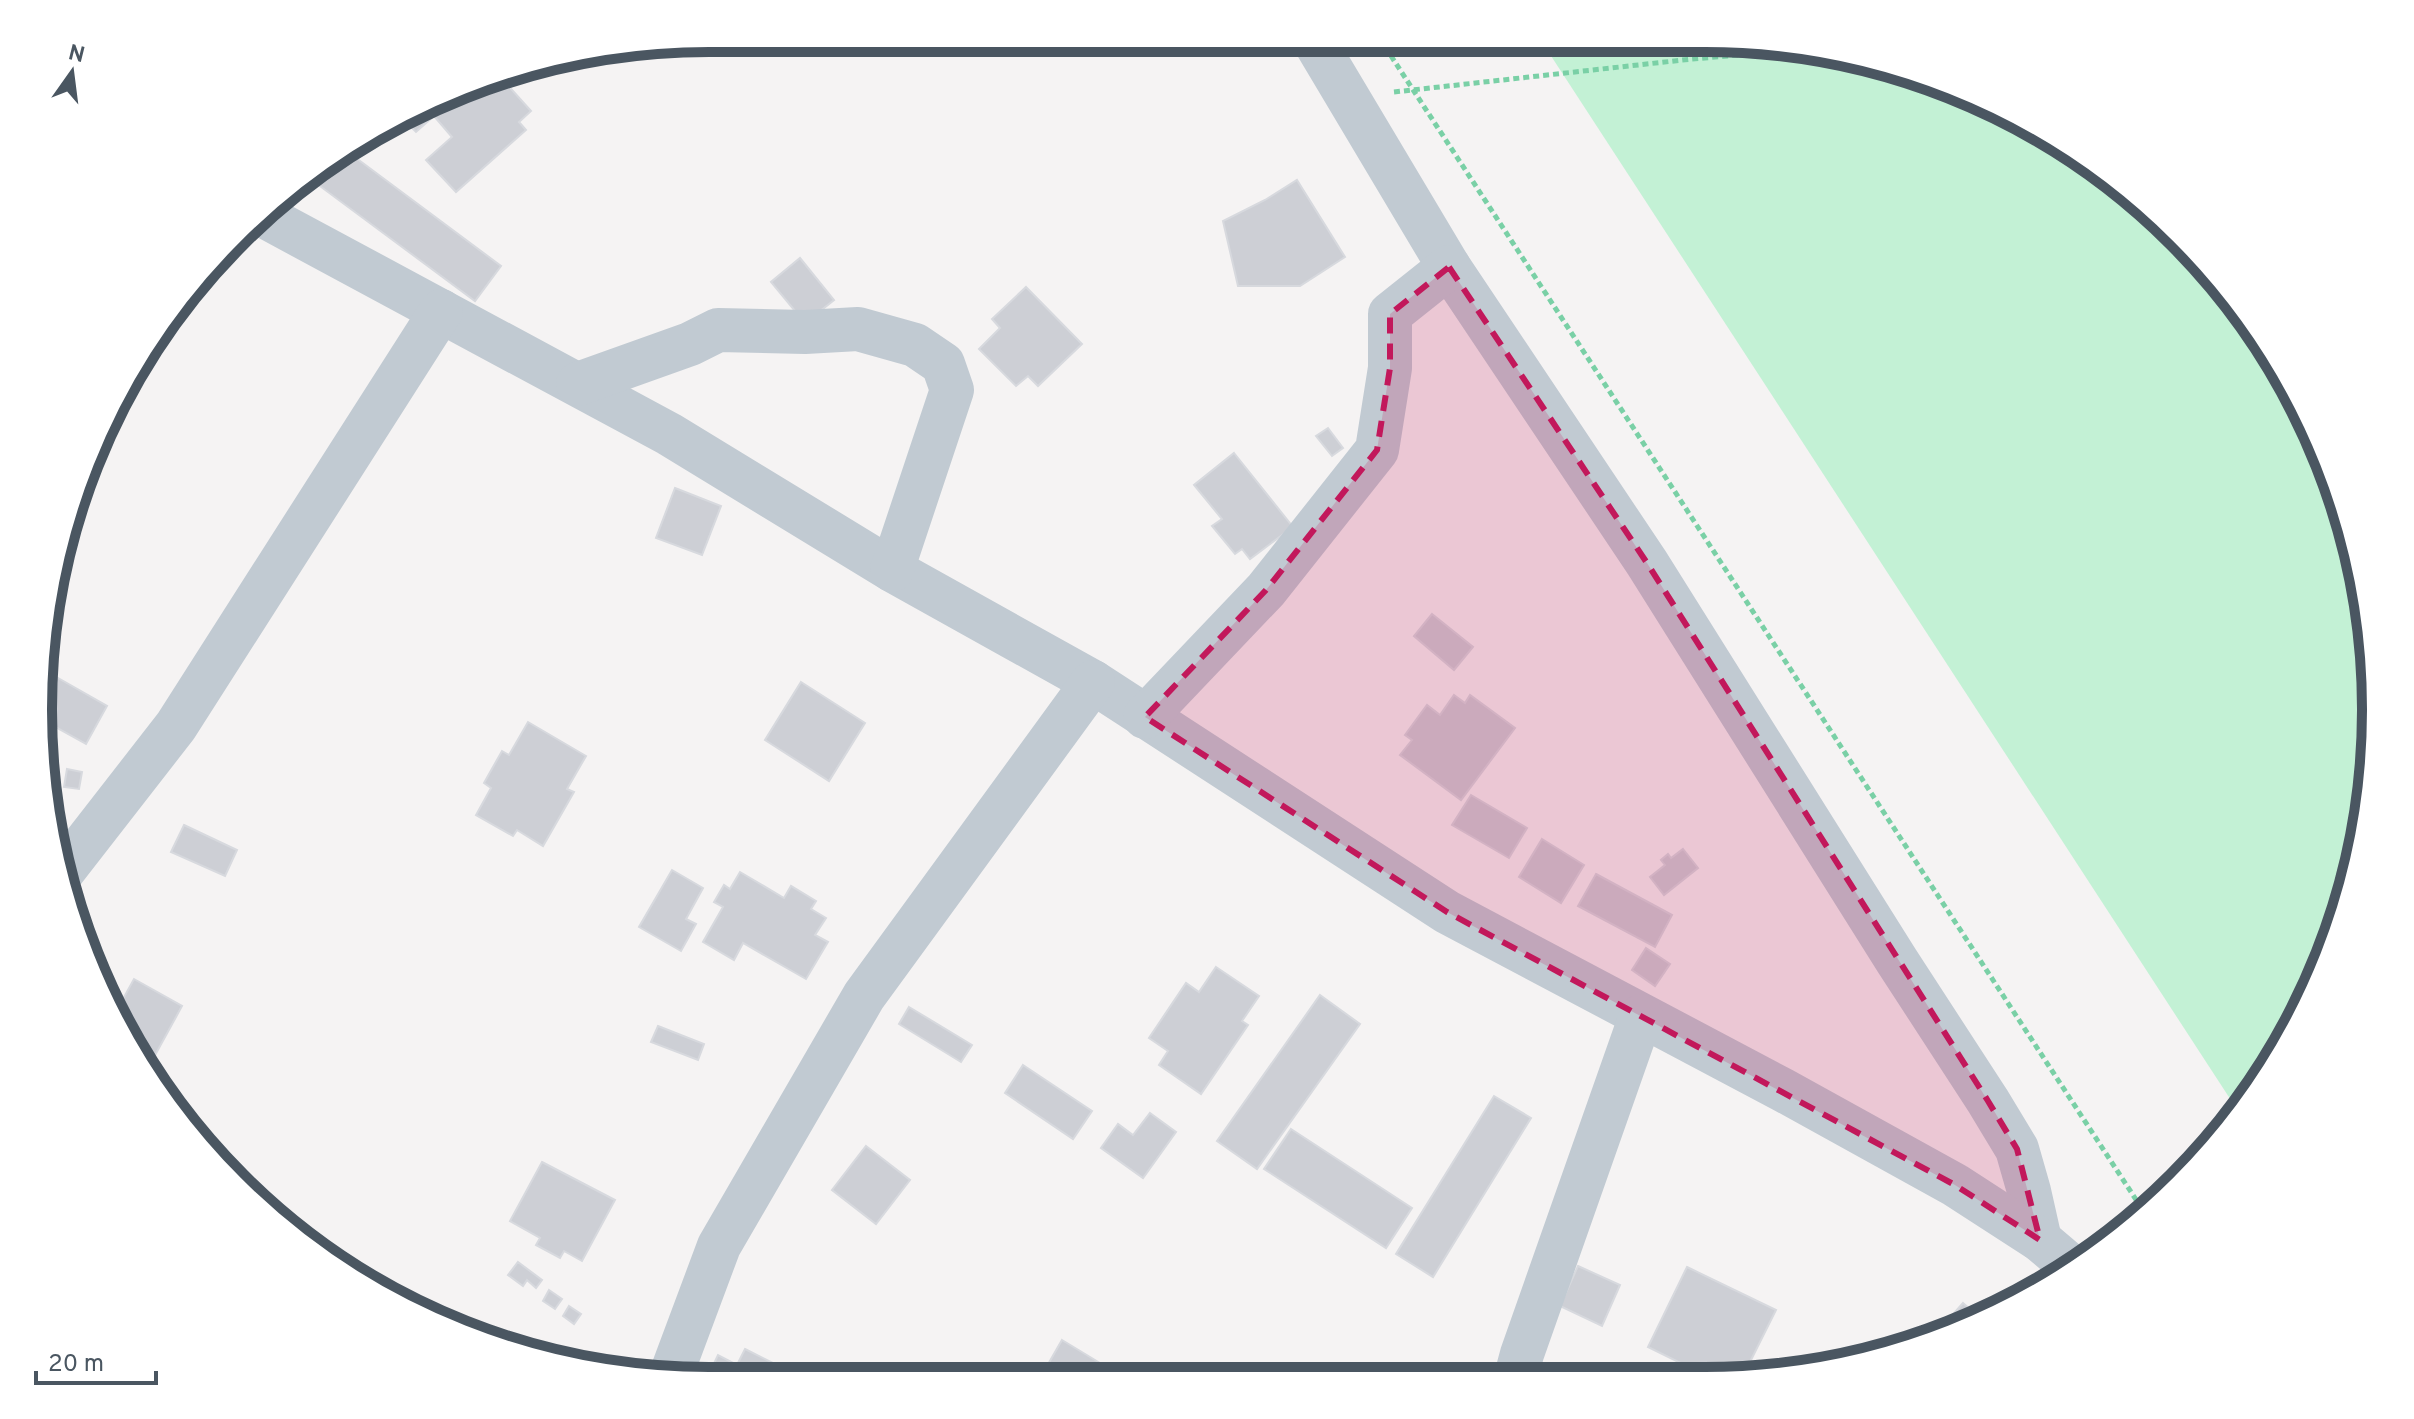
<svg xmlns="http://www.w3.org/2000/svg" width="2414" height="1419" font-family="Overpass,sans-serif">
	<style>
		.green { fill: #c3f1d5 }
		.building { fill: #cdcfd5; stroke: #d7d9de; stroke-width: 2 }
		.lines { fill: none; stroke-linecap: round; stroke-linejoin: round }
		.path { stroke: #7ad0a6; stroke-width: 5; stroke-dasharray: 6 4; stroke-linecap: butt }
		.street { stroke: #c1cad2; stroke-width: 44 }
		.marked { fill: #c2185b; fill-opacity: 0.2; stroke: #c2185b; stroke-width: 6; stroke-dasharray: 16 10; stroke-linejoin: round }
		.rim { fill: none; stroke: #4a5661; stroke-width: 10 }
	</style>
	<rect width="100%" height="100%" fill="#f5f3f3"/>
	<!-- green -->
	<polygon class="green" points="1540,39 1749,39 1921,74 2078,151 2180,235 2263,337 2325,453 2363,579 2376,710 2363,841 2325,967 2263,1083 2238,1111"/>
	<!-- building -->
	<g class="building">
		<polygon points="482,80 491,91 503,80 531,111 519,122 526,130 456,192 426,160 452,137 434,116 416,132 405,121"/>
		<polygon points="348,152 501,266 475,301 305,175"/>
		<polygon points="1297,180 1345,257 1300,286 1238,286 1223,221 1265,200"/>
		<polygon points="800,258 834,300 805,323 771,282"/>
		<polygon points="1026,287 1082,344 1038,386 1028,376 1016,386 979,349 1000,328 992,319"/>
		<polygon points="1328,428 1343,448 1332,456 1316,436"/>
		<polygon points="1234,453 1293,527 1250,559 1242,549 1235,554 1212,526 1222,519 1194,485"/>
		<polygon points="675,488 721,506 702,555 656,538"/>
		<polygon points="1432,614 1473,647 1454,670 1414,636"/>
		<polygon points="44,670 107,706 86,744 39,718 38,709"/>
		<polygon points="801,682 865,723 829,781 765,740"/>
		<polygon points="1454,695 1465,703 1470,695 1515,728 1461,800 1400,755 1412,740 1405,735 1427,705 1440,715"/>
		<polygon points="528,722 586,756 567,789 574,792 543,846 517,830 513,836 476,815 491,788 484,783 502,751 509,755"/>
		<polygon points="67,769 82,772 79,789 64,787"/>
		<polygon points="1471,795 1527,828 1509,858 1452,825"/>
		<polygon points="184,825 237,850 225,876 171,852"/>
		<polygon points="1542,839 1584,865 1561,903 1519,877"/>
		<polygon points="1683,849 1698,868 1664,895 1650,877 1665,865 1661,860 1668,854 1671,858"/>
		<polygon points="672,870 703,888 686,919 696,924 681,951 639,927"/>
		<polygon points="740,872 784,898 791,886 816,901 811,909 826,918 815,935 828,942 806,979 743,943 734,960 703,942 723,907 714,902 724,885 730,889"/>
		<polygon points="1596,874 1672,915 1655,947 1578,906"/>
		<polygon points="1646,948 1670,964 1655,986 1632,970"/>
		<polygon points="1216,967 1259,996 1242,1021 1248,1025 1201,1094 1159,1065 1168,1051 1149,1038 1186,983 1199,992"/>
		<polygon points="134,979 182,1006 153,1059 142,1053 118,1008"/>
		<polygon points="1320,995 1360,1024 1257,1169 1217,1141"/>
		<polygon points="909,1007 972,1045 961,1062 899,1024"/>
		<polygon points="658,1026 704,1044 698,1060 651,1042"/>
		<polygon points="1023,1065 1092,1111 1073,1139 1005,1093"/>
		<polygon points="1494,1096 1531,1118 1433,1277 1396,1254"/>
		<polygon points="1150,1113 1176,1132 1143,1178 1101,1148 1118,1124 1133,1135"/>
		<polygon points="1291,1129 1412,1208 1386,1248 1264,1169"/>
		<polygon points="866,1146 910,1180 876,1224 832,1190"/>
		<polygon points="542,1162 615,1200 582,1261 564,1251 560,1258 536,1245 540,1238 510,1221"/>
		<polygon points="518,1262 542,1280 536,1288 527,1280 523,1286 508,1275"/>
		<polygon points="1578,1266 1620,1285 1602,1326 1560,1306"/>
		<polygon points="1687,1267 1776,1310 1741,1380 1715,1380 1648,1347"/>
		<polygon points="549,1290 562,1299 555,1309 543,1301"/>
		<polygon points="1963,1303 1979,1317 1944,1331 1941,1328"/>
		<polygon points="569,1306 581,1314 574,1324 563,1316"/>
		<polygon points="1062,1340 1100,1363 1091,1380 1039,1380"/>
		<polygon points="745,1349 783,1368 777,1380 706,1380 718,1355 737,1365"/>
	</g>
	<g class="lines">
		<!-- path -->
		<g class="path">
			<polyline points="1380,39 2146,1215"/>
			<polyline points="1394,92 1692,59 1799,50"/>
		</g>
		<!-- street -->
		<g class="street">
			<polyline points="1313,39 1449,267 1647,563 1897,961 1988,1101 2017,1149 2029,1191 2040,1240"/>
			<polyline points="264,216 669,434 892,570 1093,682 1447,912 1783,1090 1955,1185 2040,1240 2073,1268"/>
			<polyline points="578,384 690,344 718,330 805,332 858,329 915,345 943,364 952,390 892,570"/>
			<polyline points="1145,717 1266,590 1377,450 1390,368 1390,314 1449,267"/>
			<polyline points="64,870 176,726 441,311"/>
			<polyline points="669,1380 719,1246 864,996 1093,682"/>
			<polyline points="1515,1380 1522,1354 1641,1016"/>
		</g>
	</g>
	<!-- marked area -->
	<path class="marked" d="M1449,267l198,296 341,538 29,48 23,91 -85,-55 -508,-273 -302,-195 121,-127 111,-140 13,-82v-54z"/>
	<!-- crop -->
	<path d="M0 0H2414V1419H0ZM709 52H1705A657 657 0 0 1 2362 709V710A657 657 0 0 1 1705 1367H709A657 657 0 0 1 52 710V709A657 657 0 0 1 709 52Z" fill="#fff" fill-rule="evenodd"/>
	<path class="rim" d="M709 52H1705A657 657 0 0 1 2362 709V710A657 657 0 0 1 1705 1367H709A657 657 0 0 1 52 710V709A657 657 0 0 1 709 52Z"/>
	<!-- north arrow -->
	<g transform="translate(72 72) rotate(14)" stroke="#ffffff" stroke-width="6" paint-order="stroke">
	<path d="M0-6L14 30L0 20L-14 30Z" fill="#4a5661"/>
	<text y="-12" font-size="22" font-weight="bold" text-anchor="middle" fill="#4a5661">N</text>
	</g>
	<!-- scale -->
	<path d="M36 1371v12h120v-12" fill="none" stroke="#4a5661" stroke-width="4"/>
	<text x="48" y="1371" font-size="24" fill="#4a5661" stroke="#ffffff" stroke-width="6" paint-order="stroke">20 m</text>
</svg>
